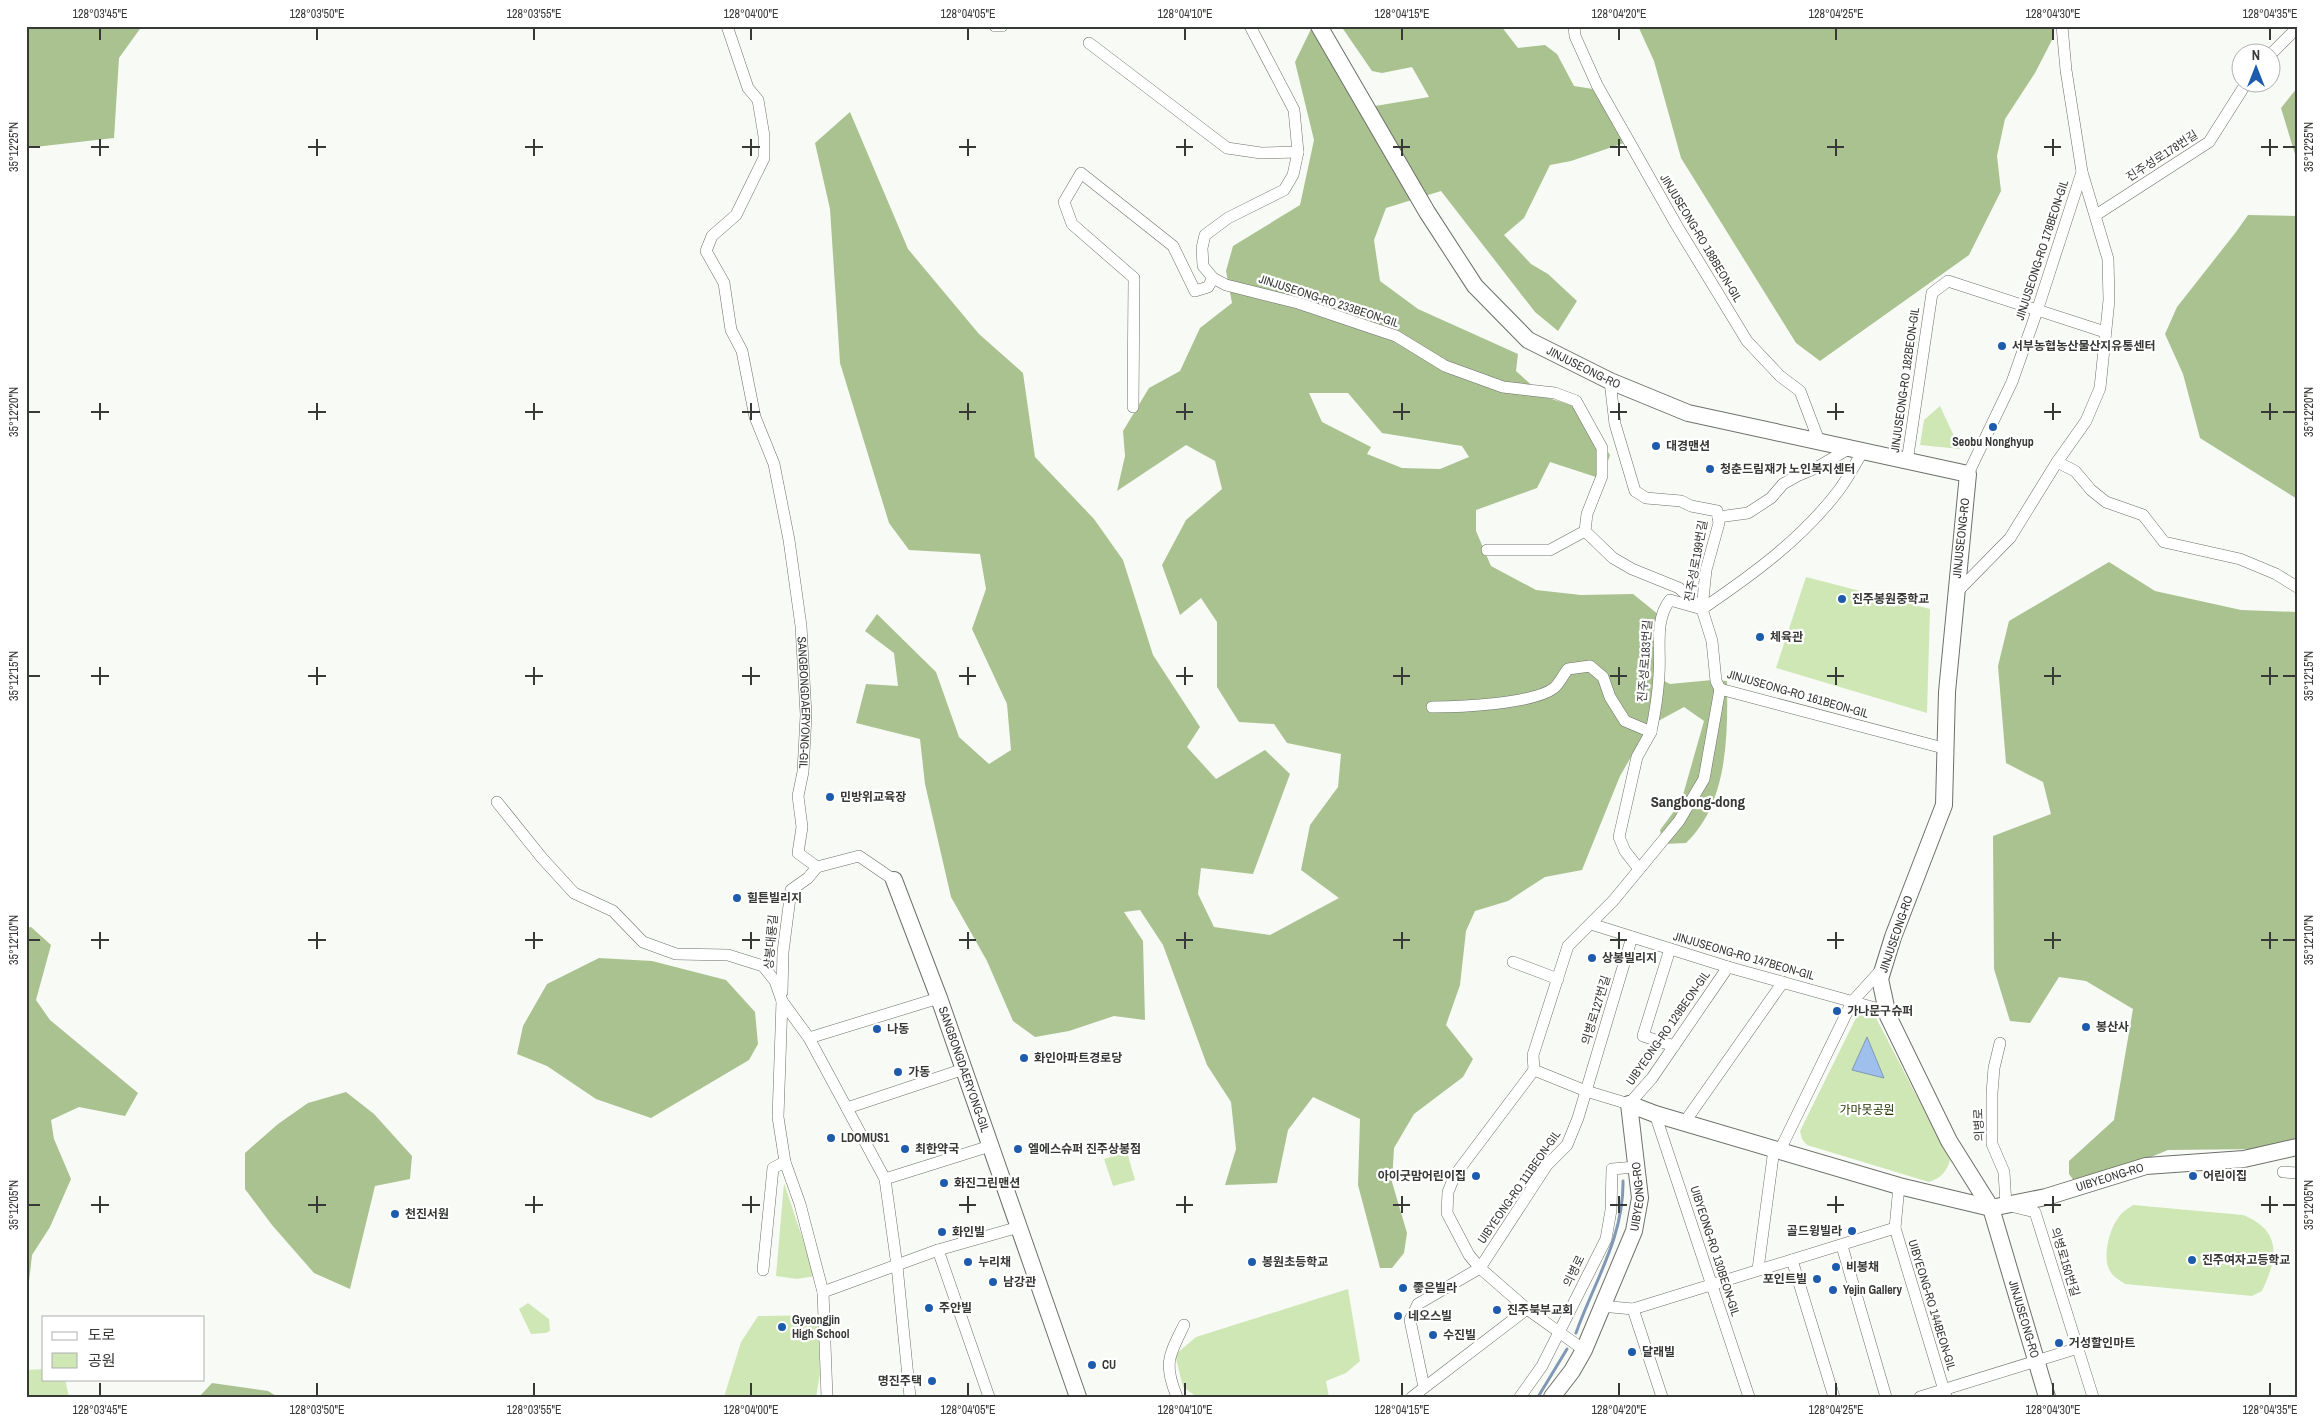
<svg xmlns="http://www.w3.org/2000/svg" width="2323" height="1423" font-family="'Archivo Narrow','Noto Sans KR',sans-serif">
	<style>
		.green { fill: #cee7b4 }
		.forest { fill: #a9c290; fill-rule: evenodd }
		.water { fill: #9fc0ed; stroke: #8098b6 }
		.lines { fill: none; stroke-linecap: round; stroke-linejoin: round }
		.stream { stroke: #8098b6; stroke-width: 3 }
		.street-casing { stroke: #6d706a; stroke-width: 12 }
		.secondary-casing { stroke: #6d706a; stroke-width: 18 }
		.street { stroke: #fff; stroke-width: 11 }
		.secondary { stroke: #fff; stroke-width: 16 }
		.ticks { fill: none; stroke: #373936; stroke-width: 2 }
		.poi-dot { fill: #1d5bac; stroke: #fff; stroke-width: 2 }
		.labels { text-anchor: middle; stroke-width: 4.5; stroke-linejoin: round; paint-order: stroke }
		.street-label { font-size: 12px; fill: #373936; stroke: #fff }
		.poi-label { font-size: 12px; font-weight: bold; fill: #373936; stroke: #fff; text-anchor: start }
		.park-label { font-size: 12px; fill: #203500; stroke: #fff }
		.quarter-label { font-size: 15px; font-weight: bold; fill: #373936; stroke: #fff }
		.neatline { fill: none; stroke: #373936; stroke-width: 2 }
		.ticks-label { font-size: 12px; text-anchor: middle; fill: #373936 }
	</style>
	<rect width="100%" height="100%" fill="#f8fbf5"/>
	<!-- green -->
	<g class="green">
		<polygon points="1940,406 1960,449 1920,445 1924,420"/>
		<polygon points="1806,577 1930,609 1927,713 1776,668"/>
		<path d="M1870,1012l5,4 75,144c-3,11 -9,18 -21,22l-122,-37 -5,-6 -2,-8 56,-113 5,-4z"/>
		<polygon points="1127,1152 1135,1180 1113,1186 1104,1159"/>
		<polygon points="784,1183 815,1276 797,1279 776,1276"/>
		<path d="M2133,1205l110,10c39,16 35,42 19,76l-10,5 -127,-12c-5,-4 -12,-7 -15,-13 -8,-13 -1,-41 8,-53 4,-6 9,-9 15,-13z"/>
		<polygon points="1348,1289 1360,1361 1346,1373 1326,1381 1329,1397 1197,1397 1183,1387 1175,1355 1196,1337"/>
		<polygon points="528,1303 549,1319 550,1331 546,1333 531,1334 519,1309"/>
		<polygon points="818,1315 820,1374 816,1397 724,1397 741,1342 758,1316"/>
		<polygon points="44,1369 44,1379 65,1379 69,1397 26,1397 26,1370"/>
	</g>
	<!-- forest -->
	<g class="forest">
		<polygon points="26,26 142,26 119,58 114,138 26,148"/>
		<path d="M1341,26h160l17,22 27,-3 12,9 17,32 19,3 8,12 23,42 -53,18 -21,4 -26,53 -20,17 27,29 17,10 29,27 -19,30 -23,-19 -94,-121 -55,17 -12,32 6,41 38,28 100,45 -2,17 29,26 36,11 29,47 -8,24 -52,-17 -13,26 -61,22v21l15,35 45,24 45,5 52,-1 31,25 -8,58 14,7 42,-4 15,1c1,54 1,122 -41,162l-23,1 -3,-14 21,-28 23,-81 -20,-14 -35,19 -29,50 -38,94 -37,7 -37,24 -33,10 -9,20 -6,54 -14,40 27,34 -10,18 -49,37 -20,34 -2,34 15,51 -3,20 -12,15h-12l-22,-83 2,-66 -47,-22 -25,33 -11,53 -52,2 11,-36 -5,-47 -24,-37 -44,-120 -23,-35 -16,2 19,29 2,79 -31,-4 -45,15 -34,6 -22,-16 -26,-60 -36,-64 -26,-113 -5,-45 -64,-16 10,-39 32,2 -4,-33 -29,-22 12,-17 59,58 23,65 30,27 22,-14 -4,-46 -35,-75 14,-40 -6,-35 -71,-4 -20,-27 -49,-160 -10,-154 -15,-66 35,-31 58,137 71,85 44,39 12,84 59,62 29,41 30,95 47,72 -13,20 29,32 49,-29 25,24 -37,100 -52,-6 -3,26 16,33 56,8 69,-37 -38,-28 9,-45 28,-38 3,-33 -54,-11 -13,-19 -35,-2 -22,-35v-65l-16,-24 -21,17 -18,-50 24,-45 36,-31 -7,-28 -29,-16 -69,46 8,-35 -2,-25 26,-43 31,-17 20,-43 32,-25 -6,-32 7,-25 67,-41 14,-65 -19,-78 16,-33 58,78 60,-10 -17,-30 -30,6 -10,-2zM1309,393h39l34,40 80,13 7,11 -29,12 -38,-1 -35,-14 4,-7 -49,-25z"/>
		<polygon points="1638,26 2054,26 2053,38 2035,73 2005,119 1997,156 2001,191 1969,255 1820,361 1796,343 1681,158 1654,61"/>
		<polygon points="2297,88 2297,161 2281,108"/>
		<polygon points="2248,215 2297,216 2297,499 2200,438 2183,374 2165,334 2177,307 2236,232"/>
		<polygon points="2109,562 2155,591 2241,610 2297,612 2297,1141 2262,1149 2168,1150 2122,1169 2082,1192 2069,1174 2069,1161 2114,1120 2133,1009 2086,981 2059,977 2030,1023 2010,1021 1994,969 1993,836 2051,814 2043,782 2006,763 1998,666 2009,621"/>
		<polygon points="31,927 51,945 36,1000 50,1020 138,1093 125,1116 79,1107 51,1120 54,1139 71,1179 50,1227 32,1255 26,1309 26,928"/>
		<polygon points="599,958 652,961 726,980 755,1012 758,1044 749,1060 651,1118 596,1099 547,1066 517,1054 523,1026 547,984"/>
		<polygon points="346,1092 374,1114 412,1156 410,1179 375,1186 350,1289 314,1273 272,1225 245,1189 245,1153 278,1124 308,1103"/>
		<polygon points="212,1383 268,1391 278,1397 199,1397"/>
	</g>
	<!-- water -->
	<polygon class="water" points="1867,1037 1884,1078 1852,1070"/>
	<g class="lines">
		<!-- stream -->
		<g class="stream">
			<path d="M1576,1333c18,-51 48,-96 47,-152"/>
			<polyline points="1538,1397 1567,1349"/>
		</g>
		<!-- street casing -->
		<g class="street-casing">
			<g id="street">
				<path id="s1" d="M727,26l21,62 10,12 6,36v22l-28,57 -24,21 -6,15 18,32 7,47 11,21 13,66 19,47 15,76 12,86 5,89 -3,57 -5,24 4,31 -4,26 19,14 42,-11 35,24"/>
				<polyline points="995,26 1002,26"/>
				<polyline points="1250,26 1294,110 1298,152 1293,175 1284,190 1228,218 1205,235 1202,248 1203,266 1213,278 1226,285 1298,303 1396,336 1445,366 1503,387 1555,393 1576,401 1602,448 1602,476 1587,514 1585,531 1613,558 1632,569 1679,588 1702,609"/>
				<polyline points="1574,26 1575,36 1597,85 1677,226 1747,341 1780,376 1800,391 1819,441"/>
				<polyline points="1089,43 1227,148 1261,153 1298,152"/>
				<polyline points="2270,55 2297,28"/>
				<polyline points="2096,215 2209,142 2247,82"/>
				<polyline points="1610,381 1615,424 1635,491 1646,498 1681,501 1691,506 1717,511 1719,523 1706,570 1702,609 1712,641 1716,681 1720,689 1947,749"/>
				<polyline points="1133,407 1134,278 1072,224 1064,202 1081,173 1173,246 1195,291 1208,287 1213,278"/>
				<polyline points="1907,462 1932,293 1948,281 2105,332"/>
				<polyline points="2057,462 2075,471 2091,490 2106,502 2143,515 2164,542 2240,559 2276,574 2297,587"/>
				<polyline points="1968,474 2012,382 2037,311 2082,172"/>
				<polyline points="1718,517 1748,513 1771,498 1783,484 1797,476 1816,468 1850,448"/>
				<polyline points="1487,550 1550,550 1585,531"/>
				<polyline points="1955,594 2010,538 2057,462 2086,421 2100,388 2109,300 2108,259 2082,172 2066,70 2062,26"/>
				<polyline points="1720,689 1704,779 1679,821 1613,901 1568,946 1533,1055 1534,1070 1586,1091 1629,1104 1652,1078 1728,967"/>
				<path d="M1432,707c27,0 101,-3 122,-19 5,-4 9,-13 14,-19l22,-3 13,11 7,20 15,24 26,11c4,-19 7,-38 8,-57 2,-24 -5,-55 11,-75l32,9c50,-34 100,-70 137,-119 9,-12 16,-26 24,-39"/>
				<polyline points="497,802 542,858 574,893 613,911 643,942 676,954 728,955 763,966 775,981 782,1001 778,1117 785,1162 800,1204 823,1292 827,1397"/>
				<polyline points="1639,869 1625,851 1619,837 1637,757 1651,732"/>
				<polyline points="1591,924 1728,967 1886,1011 1888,1016"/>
				<polyline points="1670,949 1643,1036 1674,1046"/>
				<polyline points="1513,962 1558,979"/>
				<polyline points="782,992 783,952 791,890 808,878 817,867"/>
				<polyline points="782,1001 809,1038 885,1179 897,1266 910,1397"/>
				<polyline points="809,1038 939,998"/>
				<polyline points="2000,1043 1994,1068 1992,1093 1992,1144 2004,1172 2006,1205 2035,1212 2093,1397"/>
				<polyline points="1534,1070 1455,1175 1448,1192 1447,1213 1469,1255 1480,1268 1527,1309 1584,1350"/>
				<polyline points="847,1108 964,1069"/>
				<polyline points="1655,1114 1749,1397"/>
				<polyline points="1684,1123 1783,982"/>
				<polyline points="1780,1150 1852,1002 1881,970"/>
				<polyline points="2283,1172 2297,1173"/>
				<polyline points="885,1179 990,1146"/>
				<polyline points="1899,1186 1895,1228 1946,1397"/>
				<polyline points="1842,1246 1886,1397"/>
				<polyline points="938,1250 989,1397"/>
				<polyline points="1792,1260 1834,1397"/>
				<polyline points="1758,1269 1774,1149"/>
				<polyline points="763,1270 773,1168 785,1162"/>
				<polyline points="823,1292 938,1250 1019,1227"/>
				<polyline points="1601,1306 1633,1309 1662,1397"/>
				<polyline points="1633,1309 1895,1228"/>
				<polyline points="1424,1387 1410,1320 1418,1304 1480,1268 1547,1165 1567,1145 1578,1118 1632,937"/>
				<path d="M1177,1397c-14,-34 -8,-41 7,-72"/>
				<polyline points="1412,1397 1527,1309"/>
				<polyline points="1520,1397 1542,1366 1606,1239 1611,1210 1612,1169 1636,1167"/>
				<polyline points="1920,1397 2078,1348"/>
			</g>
		</g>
		<!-- secondary casing -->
		<g class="secondary-casing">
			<g id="secondary">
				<path id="s2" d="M1319,26l108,186 48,74 53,54 82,41 78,32 280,61 -21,218 -3,113 -51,132 -13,42 8,37 61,125 42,67 56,189"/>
				<path id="s3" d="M894,880l45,118 139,399"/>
				<path id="s4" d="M1552,1397l20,-26 12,-21 50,-119 6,-33 -11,-94 26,10 244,72 92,22 55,-11 100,-31 98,-7 53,-12"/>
			</g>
		</g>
		<!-- street -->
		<use href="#street" class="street"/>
		<!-- secondary -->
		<use href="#secondary" class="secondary"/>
	</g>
	<!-- ticks -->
	<path class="ticks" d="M100,28v12M317,28v12M534,28v12M751,28v12M968,28v12M1185,28v12M1402,28v12M1619,28v12M1836,28v12M2053,28v12M2270,28v12M100,139v17M317,139v17M534,139v17M751,139v17M968,139v17M1185,139v17M1402,139v17M1619,139v17M1836,139v17M2053,139v17M2270,139v17M28,147h12M91,147h18M308,147h18M525,147h18M742,147h18M959,147h17M1176,147h17M1393,147h17M1610,147h17M1827,147h17M2044,147h17M2261,147h17M2283,147h13M100,403v17M317,403v17M534,403v17M751,403v17M968,403v17M1185,403v17M1402,403v17M1619,403v17M1836,403v17M2053,403v17M2270,403v17M28,412h12M91,412h18M308,412h18M525,412h18M742,412h18M959,412h17M1176,412h17M1393,412h17M1610,412h17M1827,412h17M2044,412h17M2261,412h17M2283,412h13M100,667v18M317,667v18M534,667v18M751,667v18M968,667v18M1185,667v18M1402,667v18M1619,667v18M1836,667v18M2053,667v18M2270,667v18M28,676h12M91,676h18M308,676h18M525,676h18M742,676h18M959,676h17M1176,676h17M1393,676h17M1610,676h17M1827,676h17M2044,676h17M2261,676h17M2283,676h13M100,932v17M317,932v17M534,932v17M751,932v17M968,932v17M1185,932v17M1402,932v17M1619,932v17M1836,932v17M2053,932v17M2270,932v17M28,940h12M91,940h18M308,940h18M525,940h18M742,940h18M959,940h17M1176,940h17M1393,940h17M1610,940h17M1827,940h17M2044,940h17M2261,940h17M2283,940h13M100,1196v17M317,1196v17M534,1196v17M751,1196v17M968,1196v17M1185,1196v17M1402,1196v17M1619,1196v17M1836,1196v17M2053,1196v17M2270,1196v17M28,1205h12M91,1205h18M308,1205h18M525,1205h18M742,1205h18M959,1205h17M1176,1205h17M1393,1205h17M1610,1205h17M1827,1205h17M2044,1205h17M2261,1205h17M2283,1205h13M100,1383v13M317,1383v13M534,1383v13M751,1383v13M968,1383v13M1185,1383v13M1402,1383v13M1619,1383v13M1836,1383v13M2053,1383v13M2270,1383v13"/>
	<!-- markers -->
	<g class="poi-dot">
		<circle cx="2002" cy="346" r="5"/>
		<circle cx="1993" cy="427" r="5"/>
		<circle cx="1656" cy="446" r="5"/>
		<circle cx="1710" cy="469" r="5"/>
		<circle cx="1842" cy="599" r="5"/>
		<circle cx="1760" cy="637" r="5"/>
		<circle cx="830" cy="797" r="5"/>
		<circle cx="737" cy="898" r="5"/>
		<circle cx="1592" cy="958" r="5"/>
		<circle cx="1837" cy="1011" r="5"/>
		<circle cx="2086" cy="1027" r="5"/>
		<circle cx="877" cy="1029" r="5"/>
		<circle cx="1024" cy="1058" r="5"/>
		<circle cx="898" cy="1072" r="5"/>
		<circle cx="831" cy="1138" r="5"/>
		<circle cx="905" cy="1149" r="5"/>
		<circle cx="1018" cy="1149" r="5"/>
		<circle cx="1476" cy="1176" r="5"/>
		<circle cx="2193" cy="1176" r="5"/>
		<circle cx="944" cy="1183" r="5"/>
		<circle cx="395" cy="1214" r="5"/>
		<circle cx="1852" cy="1231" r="5"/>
		<circle cx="942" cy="1232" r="5"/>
		<circle cx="2192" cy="1260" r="5"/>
		<circle cx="968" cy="1262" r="5"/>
		<circle cx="1252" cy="1262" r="5"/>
		<circle cx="1836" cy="1267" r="5"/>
		<circle cx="1817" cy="1279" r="5"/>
		<circle cx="993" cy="1282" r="5"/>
		<circle cx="1403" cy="1288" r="5"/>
		<circle cx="1833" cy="1290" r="5"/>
		<circle cx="929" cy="1308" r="5"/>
		<circle cx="1497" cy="1310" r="5"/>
		<circle cx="1398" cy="1316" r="5"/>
		<circle cx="782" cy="1327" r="5"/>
		<circle cx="1433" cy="1335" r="5"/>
		<circle cx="2059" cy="1343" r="5"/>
		<circle cx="1632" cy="1352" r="5"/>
		<circle cx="1092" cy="1365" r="5"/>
		<circle cx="932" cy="1381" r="5"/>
	</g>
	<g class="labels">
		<!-- street labels -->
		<g class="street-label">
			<text transform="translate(2162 156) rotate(-33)" y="4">진주성로178번길</text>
			<text transform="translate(1701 238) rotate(59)" y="4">JINJUSEONG-RO 188BEON-GIL</text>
			<text transform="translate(2042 250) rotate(-72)" y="4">JINJUSEONG-RO 178BEON-GIL</text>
			<text transform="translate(1329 301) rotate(18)" y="4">JINJUSEONG-RO 233BEON-GIL</text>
			<text dy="4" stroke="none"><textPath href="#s2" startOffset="441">JINJUSEONG-RO</textPath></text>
			<text transform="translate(1905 380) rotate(-82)" y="4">JINJUSEONG-RO 182BEON-GIL</text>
			<text transform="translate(1961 538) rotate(-84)" y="4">JINJUSEONG-RO</text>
			<text transform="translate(1696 561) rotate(-80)" y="4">진주성로199번길</text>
			<text transform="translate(1645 661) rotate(-86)" y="4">진주성로183번길</text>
			<text transform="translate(1798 694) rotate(16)" y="4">JINJUSEONG-RO 161BEON-GIL</text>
			<text dy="4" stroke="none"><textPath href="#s1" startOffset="718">SANGBONGDAERYONG-GIL</textPath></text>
			<text transform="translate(1896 934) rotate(-71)" y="4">JINJUSEONG-RO</text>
			<text transform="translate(771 942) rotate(-85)" y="4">상봉대룡길</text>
			<text transform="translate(1744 956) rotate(16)" y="4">JINJUSEONG-RO 147BEON-GIL</text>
			<text transform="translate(1596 1010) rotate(-73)" y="4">의병로127번길</text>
			<text transform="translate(1668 1028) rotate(-55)" y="4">UIBYEONG-RO 129BEON-GIL</text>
			<text dy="4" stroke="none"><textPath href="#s3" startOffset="202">SANGBONGDAERYONG-GIL</textPath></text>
			<text transform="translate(1979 1125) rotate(-93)" y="4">의병로</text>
			<text dy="4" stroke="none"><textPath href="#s4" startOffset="814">UIBYEONG-RO</textPath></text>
			<text transform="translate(1519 1187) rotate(-55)" y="4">UIBYEONG-RO 111BEON-GIL</text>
			<text dy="4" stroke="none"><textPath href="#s4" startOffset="221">UIBYEONG-RO</textPath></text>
			<text transform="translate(1715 1251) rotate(72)" y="4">UIBYEONG-RO 130BEON-GIL</text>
			<text transform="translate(2065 1262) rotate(73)" y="4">의병로150번길</text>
			<text transform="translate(1574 1271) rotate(-64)" y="4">의병로</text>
			<text transform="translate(1932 1305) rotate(73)" y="4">UIBYEONG-RO 144BEON-GIL</text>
			<text dy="4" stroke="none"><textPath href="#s2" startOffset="1731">JINJUSEONG-RO</textPath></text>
		</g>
		<!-- poi labels -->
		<g class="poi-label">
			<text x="2012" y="350">서부농협농산물산지유통센터</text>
			<text x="1993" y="446" text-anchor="middle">Seobu Nonghyup</text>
			<text x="1666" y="450">대경맨션</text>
			<text x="1720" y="473">청춘드림재가 노인복지센터</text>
			<text x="1852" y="603">진주봉원중학교</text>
			<text x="1770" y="641">체육관</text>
			<text x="840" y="801">민방위교육장</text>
			<text x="747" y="902">힐튼빌리지</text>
			<text x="1602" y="962">상봉빌리지</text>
			<text x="1847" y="1015">가나문구슈퍼</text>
			<text x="2096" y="1031">봉산사</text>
			<text x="887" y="1033">나동</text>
			<text x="1034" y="1062">화인아파트경로당</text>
			<text x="908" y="1076">가동</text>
			<text x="841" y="1142">LDOMUS1</text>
			<text x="915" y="1153">최한약국</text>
			<text x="1028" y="1153">엘에스슈퍼 진주상봉점</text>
			<text x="1466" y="1180" text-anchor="end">아이굿맘어린이집</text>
			<text x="2203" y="1180">어린이집</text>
			<text x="954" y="1187">화진그린맨션</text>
			<text x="405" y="1218">천진서원</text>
			<text x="1842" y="1235" text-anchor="end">골드윙빌라</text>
			<text x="952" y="1236">화인빌</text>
			<text x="2202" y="1264">진주여자고등학교</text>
			<text x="978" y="1266">누리채</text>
			<text x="1262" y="1266">봉원초등학교</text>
			<text x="1846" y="1271">비봉채</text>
			<text x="1807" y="1283" text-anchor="end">포인트빌</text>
			<text x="1003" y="1286">남강관</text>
			<text x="1413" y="1292">좋은빌라</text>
			<text x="1843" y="1294">Yejin Gallery</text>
			<text x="939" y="1312">주안빌</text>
			<text x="1507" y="1314">진주북부교회</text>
			<text x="1408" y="1320">네오스빌</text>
			<text x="792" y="1324">Gyeongjin<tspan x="792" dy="14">High School</tspan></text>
			<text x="1443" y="1339">수진빌</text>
			<text x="2069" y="1347">거성할인마트</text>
			<text x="1642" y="1356">달래빌</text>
			<text x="1102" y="1369">CU</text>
			<text x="922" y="1385" text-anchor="end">명진주택</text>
		</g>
		<!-- park labels -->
		<g class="park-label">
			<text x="1867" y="1114">가마못공원</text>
		</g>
		<!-- quarter labels -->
		<g class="quarter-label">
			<text x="1698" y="807">Sangbong-dong</text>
		</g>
	</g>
	<!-- border -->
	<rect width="2323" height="1423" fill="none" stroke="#ffffff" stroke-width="55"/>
	<!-- legend -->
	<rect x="42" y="1316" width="162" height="65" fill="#ffffff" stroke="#afb0af"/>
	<rect x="52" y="1332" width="25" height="8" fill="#ffffff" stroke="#afb0af"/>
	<text x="88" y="1340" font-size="15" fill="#373936">도로</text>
	<rect x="52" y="1353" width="25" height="15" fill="#cee7b4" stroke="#afb0af"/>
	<text x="88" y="1366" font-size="15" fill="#373936">공원</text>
	<!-- north arrow -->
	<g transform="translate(2256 68)"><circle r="24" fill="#ffffff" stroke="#afb0af"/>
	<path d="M0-4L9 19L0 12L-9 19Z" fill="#1d5bac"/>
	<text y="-8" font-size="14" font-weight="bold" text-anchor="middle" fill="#373936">N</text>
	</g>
	<rect x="28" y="28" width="2268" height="1368" class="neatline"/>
	<g class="ticks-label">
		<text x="100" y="18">128°03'45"E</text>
		<text x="317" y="18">128°03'50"E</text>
		<text x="534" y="18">128°03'55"E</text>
		<text x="751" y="18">128°04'00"E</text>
		<text x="968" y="18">128°04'05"E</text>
		<text x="1185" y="18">128°04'10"E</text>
		<text x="1402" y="18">128°04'15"E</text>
		<text x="1619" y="18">128°04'20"E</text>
		<text x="1836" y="18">128°04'25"E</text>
		<text x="2053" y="18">128°04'30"E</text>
		<text x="2270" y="18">128°04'35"E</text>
		<text transform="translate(14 147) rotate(-90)" y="4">35°12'25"N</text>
		<text transform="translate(2309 147) rotate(-90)" y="4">35°12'25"N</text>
		<text transform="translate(14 412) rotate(-90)" y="4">35°12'20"N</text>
		<text transform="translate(2309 412) rotate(-90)" y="4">35°12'20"N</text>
		<text transform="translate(14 676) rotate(-90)" y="4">35°12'15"N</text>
		<text transform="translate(2309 676) rotate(-90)" y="4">35°12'15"N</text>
		<text transform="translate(14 940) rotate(-90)" y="4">35°12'10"N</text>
		<text transform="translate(2309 940) rotate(-90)" y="4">35°12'10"N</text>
		<text transform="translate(14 1205) rotate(-90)" y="4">35°12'05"N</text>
		<text transform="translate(2309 1205) rotate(-90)" y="4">35°12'05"N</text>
		<text x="100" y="1414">128°03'45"E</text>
		<text x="317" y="1414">128°03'50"E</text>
		<text x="534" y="1414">128°03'55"E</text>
		<text x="751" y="1414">128°04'00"E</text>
		<text x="968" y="1414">128°04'05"E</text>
		<text x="1185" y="1414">128°04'10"E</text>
		<text x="1402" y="1414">128°04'15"E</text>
		<text x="1619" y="1414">128°04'20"E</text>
		<text x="1836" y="1414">128°04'25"E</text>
		<text x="2053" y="1414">128°04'30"E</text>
		<text x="2270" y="1414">128°04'35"E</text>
	</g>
</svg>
